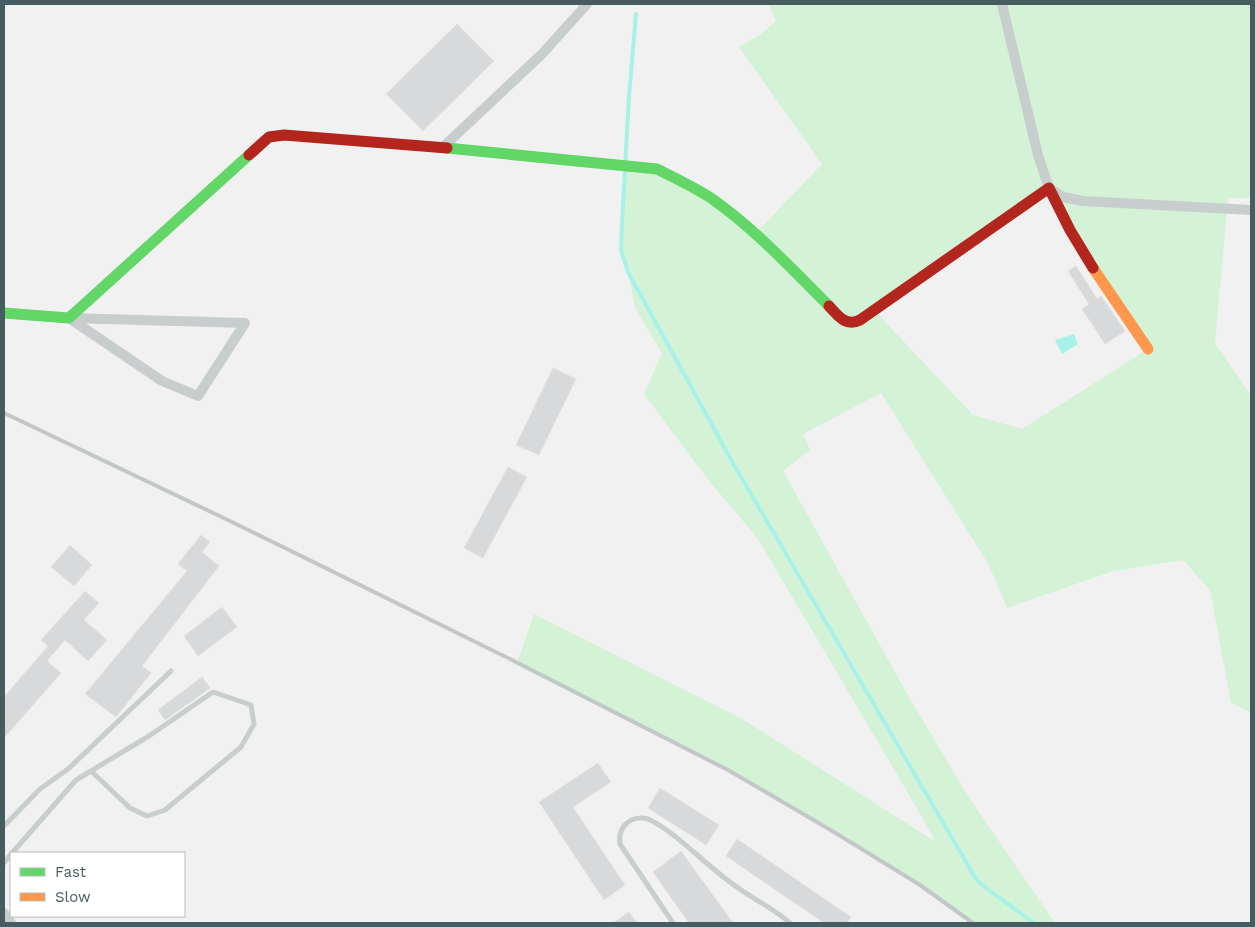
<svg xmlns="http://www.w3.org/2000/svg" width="1255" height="927" font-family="'Work Sans',sans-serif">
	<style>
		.green { fill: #d4f2d5; fill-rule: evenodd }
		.water { fill: #a6f2e8 }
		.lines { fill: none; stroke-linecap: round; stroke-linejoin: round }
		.stream { stroke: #a6f2e8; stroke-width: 4 }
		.building { fill: #d8d9da; stroke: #e3e3e4 }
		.lane { stroke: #c8cdce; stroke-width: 5 }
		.street { stroke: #c8cdce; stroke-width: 10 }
		.fast { stroke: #63d668; stroke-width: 11 }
		.slow { stroke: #ff974d; stroke-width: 11 }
		.jam { stroke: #b3261e; stroke-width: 11 }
		.rail { stroke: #c4c7c8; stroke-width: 4 }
	</style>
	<rect width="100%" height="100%" fill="#f2f1f1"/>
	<!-- green -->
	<path class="green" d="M769,4h482v194h-23l-13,145 36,53v316l-20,-9 -21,-113 -27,-30 -70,11 -106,37 -18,-43 -108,-172 -78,41 7,16 -27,21 127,228 58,97 87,127h-82l-53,-38 -86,-53 -106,-62 -211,-107 17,-49 210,106 192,122 -35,-61 -143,-242 -52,-62 -62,-83 18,-41 -27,-45 -7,-36 -7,-22 4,-84 32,3 99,64 66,-69 -83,-117 22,-13 15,-13zM1049,189l99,160 -126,80 -49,-14 -99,-105z"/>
	<!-- water -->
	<polygon class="water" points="1074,334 1078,344 1062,354 1055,340"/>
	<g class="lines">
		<!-- stream -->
		<polyline class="stream" points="636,14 629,96 622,223 621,250 628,272 734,465 976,879 986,888 1034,923"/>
	</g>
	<!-- building -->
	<g class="building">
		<polygon points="457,24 494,61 423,131 386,94"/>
		<polygon points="1076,266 1097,299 1101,296 1125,331 1105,344 1082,309 1089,304 1068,271"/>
		<polygon points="553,368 576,379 539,455 516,445"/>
		<polygon points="508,467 527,477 483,558 464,548"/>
		<polygon points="201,535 210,542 202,552 219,566 142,666 151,673 116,717 85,694 187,571 178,564"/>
		<polygon points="70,545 92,565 74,586 51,567"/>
		<polygon points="85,591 99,603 84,620 107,640 88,661 65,640 47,661 61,673 4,738 4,697 48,646 41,640"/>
		<polygon points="222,607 237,627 198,656 184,636"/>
		<polygon points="202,677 210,688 165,720 158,710"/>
		<polygon points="598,763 611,782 573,807 625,885 604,900 539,802"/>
		<polygon points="660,788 719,825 706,845 648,808"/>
		<polygon points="737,839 851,917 847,923 824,923 726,856"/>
		<polygon points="681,851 733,923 689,923 653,872"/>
		<polygon points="629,912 637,923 613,923"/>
	</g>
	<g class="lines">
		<!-- lane -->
		<g class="lane">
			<polyline points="4,826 40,789 68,769 171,671"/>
			<polyline points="12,853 76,780 149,736 213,692 251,705 254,724 241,747 165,810 147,816 130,808 91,771"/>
			<polyline points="4,863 11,854"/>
			<path d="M673,923l-53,-79c-1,-8 1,-16 7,-21 5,-5 15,-6 21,-4 7,3 14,8 20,12 22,16 40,35 62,51 19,15 42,25 60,41"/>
		</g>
		<!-- street -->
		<g class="street">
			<polyline points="1002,4 1038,155 1049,188 1063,197 1083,201 1251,210"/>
			<polyline points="442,148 542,54 587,4"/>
			<polygon points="69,318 245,323 198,396 162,381"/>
			<polyline points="4,913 11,923"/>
		</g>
		<!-- fast -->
		<g class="fast">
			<path d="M447,148l210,21c18,9 37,18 54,29 44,31 80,70 118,108"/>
			<polyline points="4,313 69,318 249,155"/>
		</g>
		<!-- slow -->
		<polyline class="slow" points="1093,268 1148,349"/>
		<!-- jam -->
		<g class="jam">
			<polyline points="249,155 269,137 284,135 447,148"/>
			<path d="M829,306c9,10 17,21 31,14l189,-132 21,42 23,38"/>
		</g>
		<!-- rail -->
		<polyline class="rail" points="4,413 230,521 506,657 728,770 834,832 920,885 973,923"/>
	</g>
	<!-- border -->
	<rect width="1255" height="927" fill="none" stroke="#475c60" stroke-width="10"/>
	<!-- legend -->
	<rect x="10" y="852" width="175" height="65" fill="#ffffff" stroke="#b5bebf"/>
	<rect x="20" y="868" width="25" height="8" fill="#63d668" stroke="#b5bebf"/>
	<text x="55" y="877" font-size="15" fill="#475c60">Fast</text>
	<rect x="20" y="893" width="25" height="8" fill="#ff974d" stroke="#b5bebf"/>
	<text x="55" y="902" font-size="15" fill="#475c60">Slow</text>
</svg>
